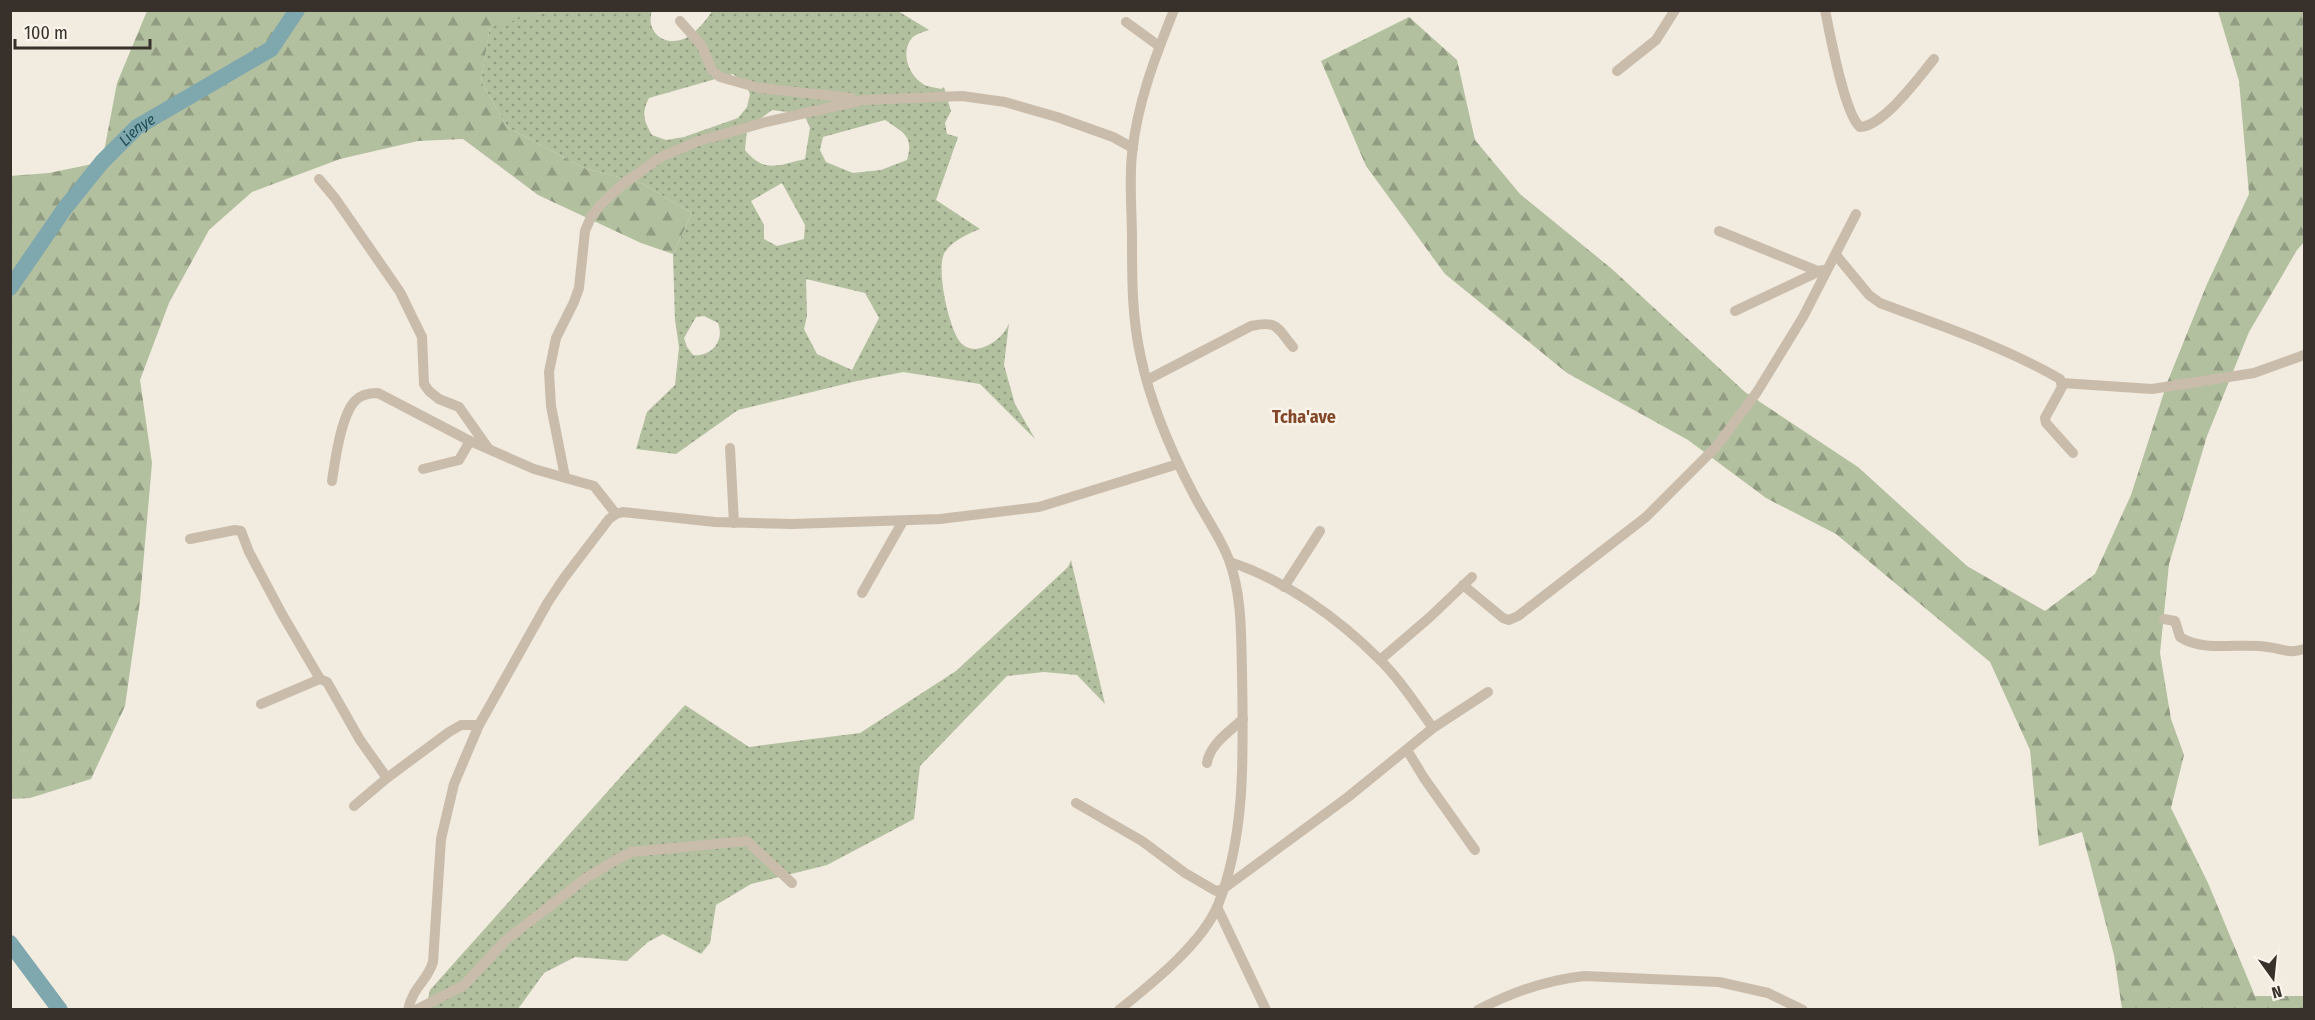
<svg xmlns="http://www.w3.org/2000/svg" width="2315" height="1020" font-family="'Fira Sans Condensed',sans-serif">
	<style>
		.grass { fill: url(#grass-dots); fill-rule: evenodd }
		.forest { fill: url(#forest-firs) }
		.lines { fill: none; stroke-linecap: round; stroke-linejoin: round }
		.river { stroke: #7fa7ae; stroke-width: 16 }
		.minor { stroke: #cabcab; stroke-width: 10 }
		.labels { text-anchor: middle; stroke-width: 5; stroke-linejoin: round; paint-order: stroke }
		.water-label { font-size: 16px; font-style: italic; fill: #214e57; stroke: #f9f4eb }
		.quarter-label { font-size: 18px; font-weight: bold; fill: #834727; stroke: #f9f4eb }
	</style>
	<defs>
		<pattern id="grass-dots" width="8" height="8" patternUnits="userSpaceOnUse" patternTransform="scale(1.5)"><rect width="8" height="8" fill="#b2c09f"/><path d="M2 2h.1M6 6h.1" fill="none" stroke="#929c82" stroke-width="1.8" stroke-linecap="round"/></pattern>
		<pattern id="forest-firs" width="22" height="20" patternUnits="userSpaceOnUse" patternTransform="scale(1.5)"><rect width="22" height="20" fill="#b2c09f"/><path d="M5 1l3.5 6h-7zM16 11l3.5 6h-7z" fill="#929c82"/></pattern>
	</defs>
	<rect width="100%" height="100%" fill="#f2ebdf"/>
	<!-- grass -->
	<g class="grass">
		<path d="M713,10l185,1 31,19c-6,2 -13,4 -17,8 -13,15 -2,41 15,48 4,1 10,2 14,3l3,-2 7,24 -6,12 2,11 11,3 -22,63 44,29c-11,4 -28,12 -35,23 -10,14 4,80 17,92 15,14 42,-5 47,-21l-5,42 11,39 20,35 -55,-55 -77,-12 -46,9 -119,29 -62,44 -40,-5 11,-37 28,-27 4,-38 -4,-27 -2,-66 19,-41 -51,-30 -57,-15 -77,-41 -26,-46 9,-55 59,-15h103c-7,21 13,37 34,27 10,-5 20,-18 27,-28zM733,74l11,8 6,12 -3,13 -9,11 -54,19 -18,3 -14,-5c-8,-14 -11,-22 -3,-37zM772,110l32,4 6,14 -5,31c-27,6 -40,15 -60,-9l2,-21zM885,120c19,13 29,16 22,40l-26,10 -28,3 -27,-11 -6,-12 3,-13zM782,183l23,42 -1,14 -27,7 -13,-7v-14l-13,-24zM806,279l59,14 14,25 -27,52 -35,-16 -13,-25 3,-13zM704,316l14,7c7,18 -7,34 -25,32l-6,-8 -3,-9 12,-21z"/>
		<polygon points="1071,560 1105,704 1077,675 1044,672 1007,676 920,766 914,819 827,865 751,884 716,905 710,943 701,954 663,934 648,942 627,961 575,957 544,973 518,1009 426,1008 430,990 685,705 749,747 860,733 956,671 1068,567"/>
	</g>
	<!-- forest -->
	<g class="forest">
		<polygon points="147,11 549,11 490,27 481,81 507,127 584,168 641,183 692,213 673,254 641,243 538,195 463,139 418,141 340,159 252,192 209,230 169,303 140,380 152,463 140,601 125,706 91,779 30,798 11,799 10,176 49,173 102,162 117,83"/>
		<polygon points="2218,11 2304,11 2304,242 2297,250 2249,332 2207,436 2169,564 2160,653 2171,719 2184,755 2171,808 2208,883 2255,996 2304,996 2304,1009 2122,1009 2114,955 2082,832 2039,846 2030,750 1990,662 1836,534 1766,498 1688,440 1567,373 1445,274 1366,166 1321,61 1409,17 1457,60 1475,140 1520,194 1612,269 1745,392 1858,467 1967,566 2045,611 2095,574 2131,495 2167,383 2207,284 2249,194 2239,81"/>
	</g>
	<g class="lines">
		<!-- river -->
		<g class="river">
			<path id="s1" d="M10,288l55,-80 37,-46 35,-35 134,-78 26,-39"/>
			<polyline points="10,943 60,1010"/>
		</g>
		<!-- minor -->
		<g class="minor">
			<path d="M1825,10c5,24 19,103 35,117 24,-1 59,-50 74,-68"/>
			<polyline points="680,21 702,46 712,70 720,77 759,88 851,98"/>
			<polyline points="1126,22 1159,46"/>
			<polyline points="1617,71 1656,40 1675,10"/>
			<polyline points="319,179 335,198 400,292 422,337 424,384 429,391 439,399 459,407 488,448"/>
			<polyline points="1719,231 1820,272"/>
			<path d="M1836,255l33,40 11,8c61,23 123,43 180,76l2,8 -17,31 1,5 27,30"/>
			<polyline points="1735,311 1822,270"/>
			<path d="M1147,380l104,-54c27,-6 26,2 42,21"/>
			<polyline points="2062,383 2152,389 2254,373 2304,355"/>
			<polyline points="730,448 734,523"/>
			<polyline points="423,469 459,460 470,441"/>
			<polyline points="565,477 551,406 549,372 556,338 574,302 579,288 585,231 591,217 600,205 622,185 659,158 696,142 766,122 863,100 962,96 1005,102 1057,117 1113,137 1133,148"/>
			<path d="M332,481c3,-20 9,-67 24,-81 6,-6 14,-7 22,-7l92,48 64,28 60,17 22,28"/>
			<polyline points="190,539 235,530 241,531 249,552 282,614 320,679"/>
			<path d="M1230,562c55,18 108,56 149,97 21,20 37,46 54,69"/>
			<polyline points="1463,585 1503,618 1509,620 1518,616 1646,517 1716,447 1757,392 1803,317 1856,214"/>
			<polyline points="1284,587 1320,531"/>
			<polyline points="862,593 903,521"/>
			<path d="M2164,619l11,2 5,16c25,16 60,5 88,10 16,2 20,7 36,2"/>
			<polyline points="1380,660 1430,617 1472,577"/>
			<polyline points="261,704 320,679 327,682 360,740 387,778"/>
			<polyline points="1407,750 1424,778 1475,850"/>
			<path d="M1207,763c3,-19 22,-31 36,-44"/>
			<polyline points="1076,803 1142,841 1185,873 1216,891 1223,889 1348,797 1433,728 1488,692"/>
			<polyline points="354,806 387,778 449,732 461,725 479,725"/>
			<polyline points="1217,907 1266,1010"/>
			<path d="M408,1010c5,-24 19,-28 25,-48l8,-123 13,-55 8,-19 17,-40 69,-123 16,-24 45,-59 7,-5 7,-2 92,10 77,2 148,-5 99,-12 139,-43"/>
			<polyline points="416,1010 464,985 507,939 586,878 616,860 631,852 747,841 792,883"/>
			<path d="M1119,1010c32,-26 83,-66 99,-105 29,-73 25,-157 24,-234 -1,-37 0,-76 -13,-111 -9,-24 -25,-45 -36,-67 -22,-42 -42,-88 -52,-135 -9,-39 -9,-78 -9,-118 0,-28 -3,-57 0,-86 5,-50 23,-97 42,-144"/>
			<path d="M1478,1010c32,-17 70,-30 106,-34l135,6 49,11 35,17"/>
		</g>
	</g>
	<g class="labels">
		<!-- water labels -->
		<g class="water-label">
			<text dy="6" stroke="none"><textPath href="#s1" startOffset="204">Lienye</textPath></text>
		</g>
		<!-- quarter labels -->
		<g class="quarter-label">
			<text x="1304" y="423">Tcha'ave</text>
		</g>
	</g>
	<!-- border -->
	<rect width="2315" height="1020" fill="none" stroke="#38302a" stroke-width="24"/>
	<!-- north arrow -->
	<g transform="translate(2273 978) rotate(165)" stroke="#f9f4eb" stroke-width="4.5" paint-order="stroke">
	<path d="M0-4.5L10 22L0 15L-10 22Z" fill="#38302a"/>
	<text y="-9" font-size="16" font-weight="bold" text-anchor="middle" fill="#38302a">N</text>
	</g>
	<!-- scale -->
	<path d="M15 39v9h135v-9" fill="none" stroke="#38302a" stroke-width="3"/>
	<text x="24" y="39" font-size="18" fill="#38302a" stroke="#f9f4eb" stroke-width="4.5" paint-order="stroke">100 m</text>
</svg>
